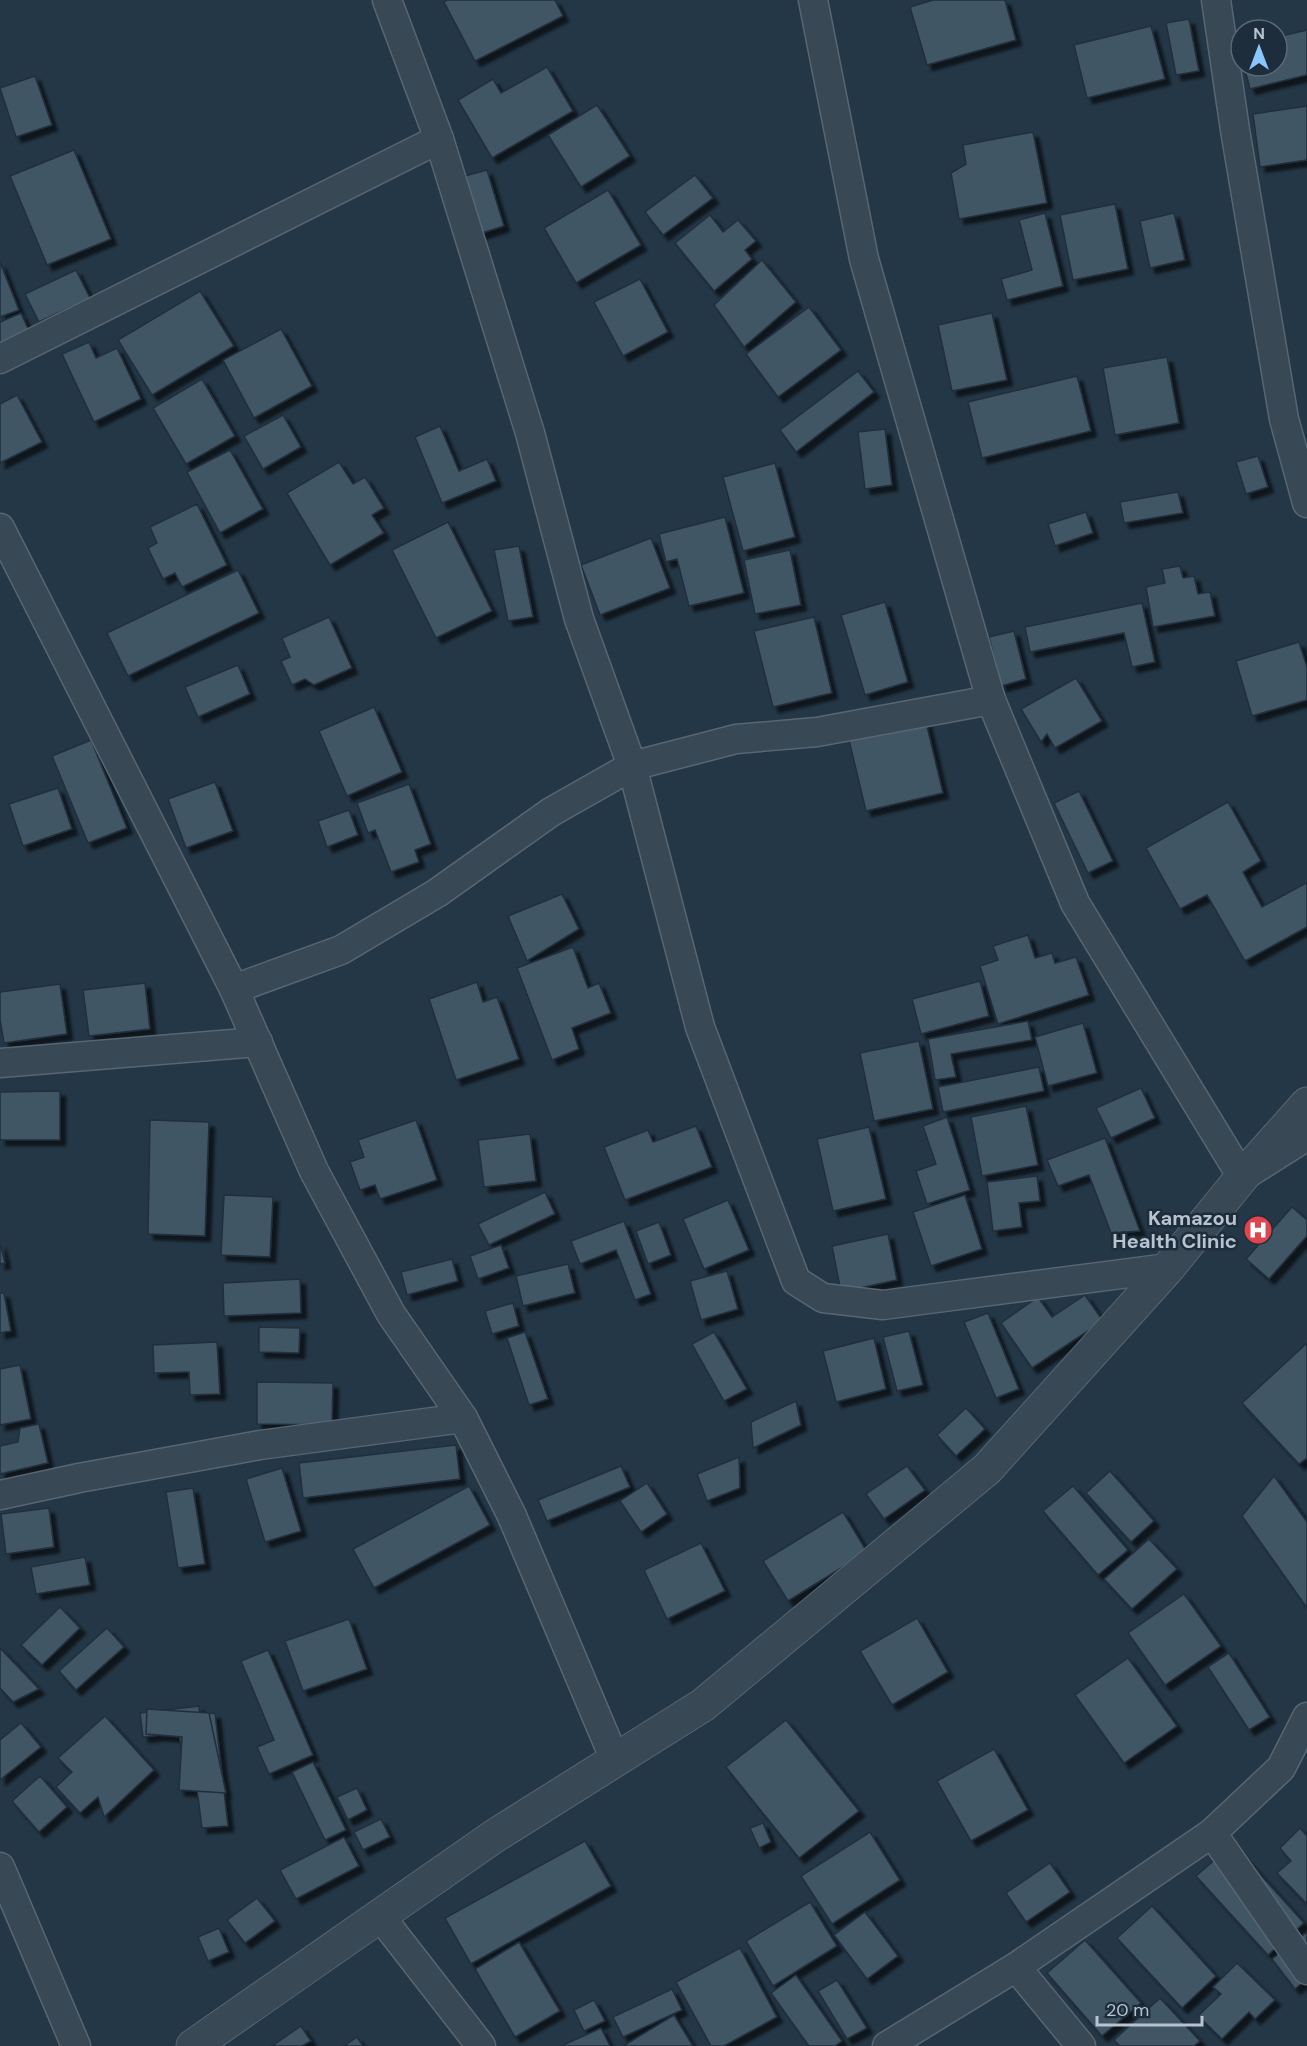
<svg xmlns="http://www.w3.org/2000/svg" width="1307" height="2046" font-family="'DM Sans',sans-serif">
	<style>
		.building { fill: #405665; stroke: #202f3d; stroke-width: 1.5; filter: url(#shadow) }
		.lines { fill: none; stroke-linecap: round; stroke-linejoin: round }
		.minor-casing { stroke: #586672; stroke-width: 31 }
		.tertiary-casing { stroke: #586672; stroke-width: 35 }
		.minor { stroke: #394855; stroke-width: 28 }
		.tertiary { stroke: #394855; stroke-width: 33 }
		.labels { text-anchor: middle; stroke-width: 5; stroke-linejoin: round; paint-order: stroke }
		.poi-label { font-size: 20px; font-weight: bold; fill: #b7c3ce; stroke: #1e2d3b; text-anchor: end }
	</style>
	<defs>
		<filter id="shadow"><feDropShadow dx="5.5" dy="5.5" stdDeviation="1.5" flood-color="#0009"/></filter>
	</defs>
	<rect width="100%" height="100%" fill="#243746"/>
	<!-- building -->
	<g class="building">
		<polygon points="447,0 555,0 563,16 475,61 444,2"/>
		<polygon points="933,0 1005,0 1016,40 927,65 910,7"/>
		<polygon points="1189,19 1199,71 1176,75 1166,23"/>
		<polygon points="1151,26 1165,79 1087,98 1074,45"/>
		<polygon points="1307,30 1307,75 1250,89 1244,66 1277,66 1277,37"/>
		<polygon points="547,67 573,111 492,158 458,100 493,79 501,93"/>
		<polygon points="35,76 52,125 16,137 0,88"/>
		<polygon points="597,105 630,156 581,187 548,135"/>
		<polygon points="1307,106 1307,160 1260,167 1253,114"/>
		<polygon points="1033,132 1047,203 959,219 951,173 966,164 963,145"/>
		<polygon points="74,150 111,239 47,265 10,176"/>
		<polygon points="487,170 504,226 479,234 461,177"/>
		<polygon points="695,175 713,198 663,235 645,212"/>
		<polygon points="608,190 641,245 576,283 544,228"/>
		<polygon points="1115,204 1128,269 1073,280 1060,215"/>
		<polygon points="1045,213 1063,286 1007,300 1001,279 1032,270 1019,220"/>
		<polygon points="1174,213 1185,260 1150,268 1140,221"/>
		<polygon points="710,215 723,232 738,220 756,241 745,250 752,259 714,291 675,243"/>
		<polygon points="762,260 796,302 744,347 714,305"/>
		<polygon points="0,262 19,310 0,317"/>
		<polygon points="76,270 90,298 39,322 25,294"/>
		<polygon points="640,279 668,332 623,356 594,302"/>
		<polygon points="200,291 234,346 152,395 118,340"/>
		<polygon points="809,307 841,350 778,397 746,354"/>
		<polygon points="21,313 30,333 0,346 0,322"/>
		<polygon points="992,313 1007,380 952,391 938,325"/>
		<polygon points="281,329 312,386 254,418 223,360"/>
		<polygon points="89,342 96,358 117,348 141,399 94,422 62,354"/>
		<polygon points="1167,357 1179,423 1115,435 1103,368"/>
		<polygon points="858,371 874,392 796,452 780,430"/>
		<polygon points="1077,376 1091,431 982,458 968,402"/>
		<polygon points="202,379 235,436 186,464 153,408"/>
		<polygon points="17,395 42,442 0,463 0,404"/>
		<polygon points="283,415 301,447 263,469 244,436"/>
		<polygon points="440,426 459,471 487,459 496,481 442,503 415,437"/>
		<polygon points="885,429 892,485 865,489 858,432"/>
		<polygon points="230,450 263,509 220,533 187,472"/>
		<polygon points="1258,456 1268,487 1246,494 1236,462"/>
		<polygon points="339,462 353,484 365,477 384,508 372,515 384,533 330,565 287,493"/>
		<polygon points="775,463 795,537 743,551 723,477"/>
		<polygon points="1178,492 1183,513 1124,523 1120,502"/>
		<polygon points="197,504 227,565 182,587 175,573 163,579 148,548 157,543 150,527"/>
		<polygon points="1086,512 1093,533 1055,546 1048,524"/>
		<polygon points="725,517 744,593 689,606 677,559 666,562 659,534"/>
		<polygon points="448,522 492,611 436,638 392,550"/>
		<polygon points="651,538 670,588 600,615 581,565"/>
		<polygon points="519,546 533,617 508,621 494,550"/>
		<polygon points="790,550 801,605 755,614 744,560"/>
		<polygon points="1180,566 1183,578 1194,576 1198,594 1210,592 1215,616 1153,627 1146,587 1165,583 1162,569"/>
		<polygon points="238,570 259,613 128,676 107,633"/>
		<polygon points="885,602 908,682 865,695 841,615"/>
		<polygon points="1142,603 1155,662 1132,667 1124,633 1030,652 1025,627"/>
		<polygon points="329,617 352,668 314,685 305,679 292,685 281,661 290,657 282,638"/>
		<polygon points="814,617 832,693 773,707 754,631"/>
		<polygon points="1014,631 1026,679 1001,686 989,637"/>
		<polygon points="1299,642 1307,667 1307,700 1252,716 1236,661"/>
		<polygon points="238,665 250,694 198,717 185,687"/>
		<polygon points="1076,678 1102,721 1055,748 1047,734 1041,742 1021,709"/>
		<polygon points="374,707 402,772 347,796 319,731"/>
		<polygon points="926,722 943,793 866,811 849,740"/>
		<polygon points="91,740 127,828 88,843 52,756"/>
		<polygon points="215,782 233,831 186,848 168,799"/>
		<polygon points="409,784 431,844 415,850 419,862 391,872 375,830 368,833 357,803"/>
		<polygon points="58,788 72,829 23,846 9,804"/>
		<polygon points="1079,791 1113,861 1088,873 1054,803"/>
		<polygon points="1228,802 1261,861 1243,872 1262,907 1306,883 1307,885 1307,927 1245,961 1207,895 1180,909 1146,848"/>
		<polygon points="349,810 358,835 327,847 318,821"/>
		<polygon points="562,894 579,929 527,961 508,916"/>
		<polygon points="1028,935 1035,958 1052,953 1055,963 1076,957 1089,995 998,1024 980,966 998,960 993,946"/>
		<polygon points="573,947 588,988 599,983 611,1013 572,1028 579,1049 552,1060 517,968"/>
		<polygon points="980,981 989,1016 921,1034 912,999"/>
		<polygon points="477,982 483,1002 497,997 519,1059 456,1080 429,999"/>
		<polygon points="145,983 150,1029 89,1036 83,990"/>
		<polygon points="60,984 67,1034 4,1043 0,1019 0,992"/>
		<polygon points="1028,1021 1032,1040 951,1054 956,1077 935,1080 928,1039"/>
		<polygon points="1083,1023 1097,1073 1048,1086 1035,1037"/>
		<polygon points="919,1041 933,1109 874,1121 860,1053"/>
		<polygon points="1039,1067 1044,1091 943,1112 938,1087"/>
		<polygon points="1141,1088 1155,1118 1111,1138 1096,1108"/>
		<polygon points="60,1091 60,1140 0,1140 0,1092"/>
		<polygon points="1026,1106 1038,1165 982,1176 971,1117"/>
		<polygon points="947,1117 970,1190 927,1204 916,1171 936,1164 923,1126"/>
		<polygon points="150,1120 209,1122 205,1236 148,1234"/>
		<polygon points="416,1120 437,1180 380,1199 375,1185 360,1190 350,1162 364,1157 358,1140"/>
		<polygon points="696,1126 712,1167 625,1200 604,1147 648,1130 653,1142"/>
		<polygon points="869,1127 886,1199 833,1211 817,1139"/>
		<polygon points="530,1134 536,1181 484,1187 478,1140"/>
		<polygon points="1105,1138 1140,1231 1111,1233 1089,1175 1058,1186 1047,1160"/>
		<polygon points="1037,1176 1040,1201 1019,1203 1022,1227 993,1231 987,1182"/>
		<polygon points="545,1192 555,1214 489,1245 478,1224"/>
		<polygon points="224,1195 273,1197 270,1257 221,1255"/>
		<polygon points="965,1195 982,1249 931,1266 913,1212"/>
		<polygon points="728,1200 749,1250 704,1269 683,1219"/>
		<polygon points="1292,1207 1307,1220 1307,1236 1269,1279 1246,1259"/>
		<polygon points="624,1221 651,1294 635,1300 616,1250 580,1264 571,1241"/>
		<polygon points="659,1222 671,1255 648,1264 636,1231"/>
		<polygon points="888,1234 897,1280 841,1292 832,1246"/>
		<polygon points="0,1243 5,1263 0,1264"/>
		<polygon points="501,1245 509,1268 478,1279 470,1256"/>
		<polygon points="452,1259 458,1281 407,1295 401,1272"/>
		<polygon points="568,1264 575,1293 523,1306 516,1276"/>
		<polygon points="727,1271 738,1309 701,1320 690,1281"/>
		<polygon points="300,1279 301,1313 224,1316 223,1283"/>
		<polygon points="0,1293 4,1293 11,1331 0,1333"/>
		<polygon points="1085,1295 1103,1321 1032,1368 1001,1323 1038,1297 1052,1317"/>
		<polygon points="513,1303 519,1326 492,1334 485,1311"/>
		<polygon points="988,1313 1019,1389 996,1398 964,1322"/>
		<polygon points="259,1327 300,1328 299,1353 259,1352"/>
		<polygon points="909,1331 923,1385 897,1391 883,1337"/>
		<polygon points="525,1332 548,1399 529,1405 507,1338"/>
		<polygon points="714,1332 747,1389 724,1401 692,1344"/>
		<polygon points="874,1338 886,1389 836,1402 823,1351"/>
		<polygon points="217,1342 220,1394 190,1395 189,1372 154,1373 153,1345"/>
		<polygon points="1307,1343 1307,1458 1299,1464 1242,1403"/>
		<polygon points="20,1365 31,1419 0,1425 0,1369"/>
		<polygon points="257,1382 333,1383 332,1425 257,1424"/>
		<polygon points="796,1401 801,1425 753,1448 751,1422"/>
		<polygon points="966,1408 985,1429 956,1456 937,1435"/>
		<polygon points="39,1424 48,1463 0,1474 0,1446 18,1442 20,1428"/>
		<polygon points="456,1445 460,1479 303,1498 299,1463"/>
		<polygon points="739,1457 740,1488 707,1501 697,1474"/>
		<polygon points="621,1466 630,1487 547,1521 538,1500"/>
		<polygon points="907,1466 925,1490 884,1519 866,1494"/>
		<polygon points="282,1468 301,1531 265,1542 246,1479"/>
		<polygon points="1110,1471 1154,1521 1131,1542 1086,1493"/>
		<polygon points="1274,1476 1307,1522 1307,1608 1242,1516"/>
		<polygon points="647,1483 667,1514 641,1532 620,1501"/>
		<polygon points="469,1486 490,1525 374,1588 353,1549"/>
		<polygon points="1073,1486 1128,1550 1098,1575 1043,1511"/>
		<polygon points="193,1488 205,1564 178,1568 166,1492"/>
		<polygon points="49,1508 54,1547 6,1554 1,1514"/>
		<polygon points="843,1512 867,1552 788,1601 763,1561"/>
		<polygon points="1149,1539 1177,1569 1132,1609 1104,1579"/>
		<polygon points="701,1543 725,1591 667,1619 644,1570"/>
		<polygon points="85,1557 90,1585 36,1594 31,1567"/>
		<polygon points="1184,1594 1221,1646 1165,1685 1128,1633"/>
		<polygon points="60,1607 80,1628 42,1665 21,1645"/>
		<polygon points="917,1618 948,1672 892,1705 860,1651"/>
		<polygon points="349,1619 367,1669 303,1691 285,1641"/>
		<polygon points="107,1628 124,1647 76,1690 59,1671"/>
		<polygon points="0,1648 39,1689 13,1702 0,1688"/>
		<polygon points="268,1650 313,1755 269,1774 257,1747 274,1740 241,1661"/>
		<polygon points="1229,1653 1270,1717 1249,1730 1208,1667"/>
		<polygon points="1128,1658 1177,1726 1124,1763 1075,1695"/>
		<polygon points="199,1706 200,1715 215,1713 228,1826 202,1828 197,1789 186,1790 179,1733 143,1737 140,1713"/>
		<polygon points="147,1709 209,1713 226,1793 179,1790 182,1737 146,1734"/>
		<polygon points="105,1716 154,1770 104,1817 98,1797 80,1813 56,1787 72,1772 58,1758"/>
		<polygon points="786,1720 859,1811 799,1858 726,1767"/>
		<polygon points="21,1723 41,1747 0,1780 0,1740"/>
		<polygon points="994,1749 1028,1810 971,1841 937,1781"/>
		<polygon points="313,1762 346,1830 325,1840 292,1772"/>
		<polygon points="40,1776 67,1807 39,1832 12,1801"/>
		<polygon points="357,1788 367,1810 348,1820 337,1797"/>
		<polygon points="381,1819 390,1837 363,1850 354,1832"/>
		<polygon points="763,1823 771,1842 759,1848 750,1828"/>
		<polygon points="1300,1828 1307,1836 1307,1904 1277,1873 1291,1861 1280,1848"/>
		<polygon points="870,1832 900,1880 832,1924 801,1876"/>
		<polygon points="344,1837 359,1866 296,1899 280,1870"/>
		<polygon points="585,1841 611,1886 471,1964 445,1918"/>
		<polygon points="1233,1844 1304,1923 1268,1955 1196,1876"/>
		<polygon points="1050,1863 1070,1892 1026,1922 1006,1893"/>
		<polygon points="257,1898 275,1921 245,1943 227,1920"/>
		<polygon points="810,1902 837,1946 773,1986 746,1941"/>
		<polygon points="1152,1906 1216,1976 1182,2008 1117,1938"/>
		<polygon points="865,1912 898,1956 867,1979 834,1935"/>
		<polygon points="219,1928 229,1952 208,1961 198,1937"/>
		<polygon points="1307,1932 1307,1979 1295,1989 1272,1959"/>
		<polygon points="1085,1940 1141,2003 1102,2036 1047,1973"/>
		<polygon points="519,1942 560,2011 515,2037 475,1969"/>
		<polygon points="740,1948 777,2017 724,2046 711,2046 676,1982"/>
		<polygon points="1237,1963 1275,2000 1255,2019 1249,2012 1222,2039 1198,2016 1221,1994 1213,1987"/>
		<polygon points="796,1975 842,2041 835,2046 809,2046 771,1993"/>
		<polygon points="837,1980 867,2028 847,2039 818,1991"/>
		<polygon points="672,1989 682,2010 623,2037 613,2017"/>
		<polygon points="1160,1998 1200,2041 1194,2046 1120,2046 1114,2040"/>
		<polygon points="594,2000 605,2021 584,2031 574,2010"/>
		<polygon points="674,2015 693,2046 623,2046"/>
		<polygon points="301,2026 311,2041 302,2046 272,2046"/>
		<polygon points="601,2028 610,2046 561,2046"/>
		<polygon points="357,2037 363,2046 344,2046"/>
	</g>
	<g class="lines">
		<!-- minor casing -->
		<g class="minor-casing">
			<g id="minor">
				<polyline points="387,0 439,139 530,433 579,619 632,766 700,1027 796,1281 823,1298 883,1305 1168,1268"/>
				<polyline points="813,0 864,259 991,700 1075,903 1242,1177 1307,1136"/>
				<polyline points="1216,0 1235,130 1284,419 1307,503"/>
				<polyline points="0,359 439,139"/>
				<polyline points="0,528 234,989 314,1171 391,1314 463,1418 512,1516 615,1760"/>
				<polyline points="234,989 341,950 437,893 551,812 632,766 736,739 817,732 991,700"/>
				<polyline points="0,1063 258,1042"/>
				<polyline points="0,1495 79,1478 260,1445 463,1418"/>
				<polyline points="1212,1833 1307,1970"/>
				<polyline points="0,1867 76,2046"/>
				<polyline points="380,1916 481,2046"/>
				<polyline points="1016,1967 1081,2046"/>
				<polyline points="887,2046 1016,1967 1212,1833 1281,1768 1307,1717"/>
			</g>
		</g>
		<!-- tertiary casing -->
		<g class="tertiary-casing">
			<polyline id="tertiary" points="193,2046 496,1835 703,1705 987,1469 1168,1268 1242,1177 1307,1104"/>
		</g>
		<!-- minor -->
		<use href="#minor" class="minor"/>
		<!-- tertiary -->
		<use href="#tertiary" class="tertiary"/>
	</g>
	<!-- icons -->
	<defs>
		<g id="hospital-disc" transform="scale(1.5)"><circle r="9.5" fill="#e0444e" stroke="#1e2d3b"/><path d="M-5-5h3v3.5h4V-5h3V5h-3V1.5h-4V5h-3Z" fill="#fff"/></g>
	</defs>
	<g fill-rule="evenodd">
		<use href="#hospital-disc" x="1258" y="1230"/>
	</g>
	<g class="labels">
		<!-- poi labels -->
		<g class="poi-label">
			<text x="1237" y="1225">Kamazou<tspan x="1237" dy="23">Health Clinic</tspan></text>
		</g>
	</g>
	<!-- north arrow -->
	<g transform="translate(1259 48)"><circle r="28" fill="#1e2d3b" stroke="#5b6976" stroke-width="1.5"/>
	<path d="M0-4.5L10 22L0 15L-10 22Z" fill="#8bc7ff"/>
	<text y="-9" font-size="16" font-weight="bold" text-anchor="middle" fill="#b7c3ce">N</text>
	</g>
	<!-- scale -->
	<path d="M1097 2016v9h105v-9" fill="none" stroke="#b7c3ce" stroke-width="3"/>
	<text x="1106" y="2016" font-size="18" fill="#b7c3ce" stroke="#1e2d3b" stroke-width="4.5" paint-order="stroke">20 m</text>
</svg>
